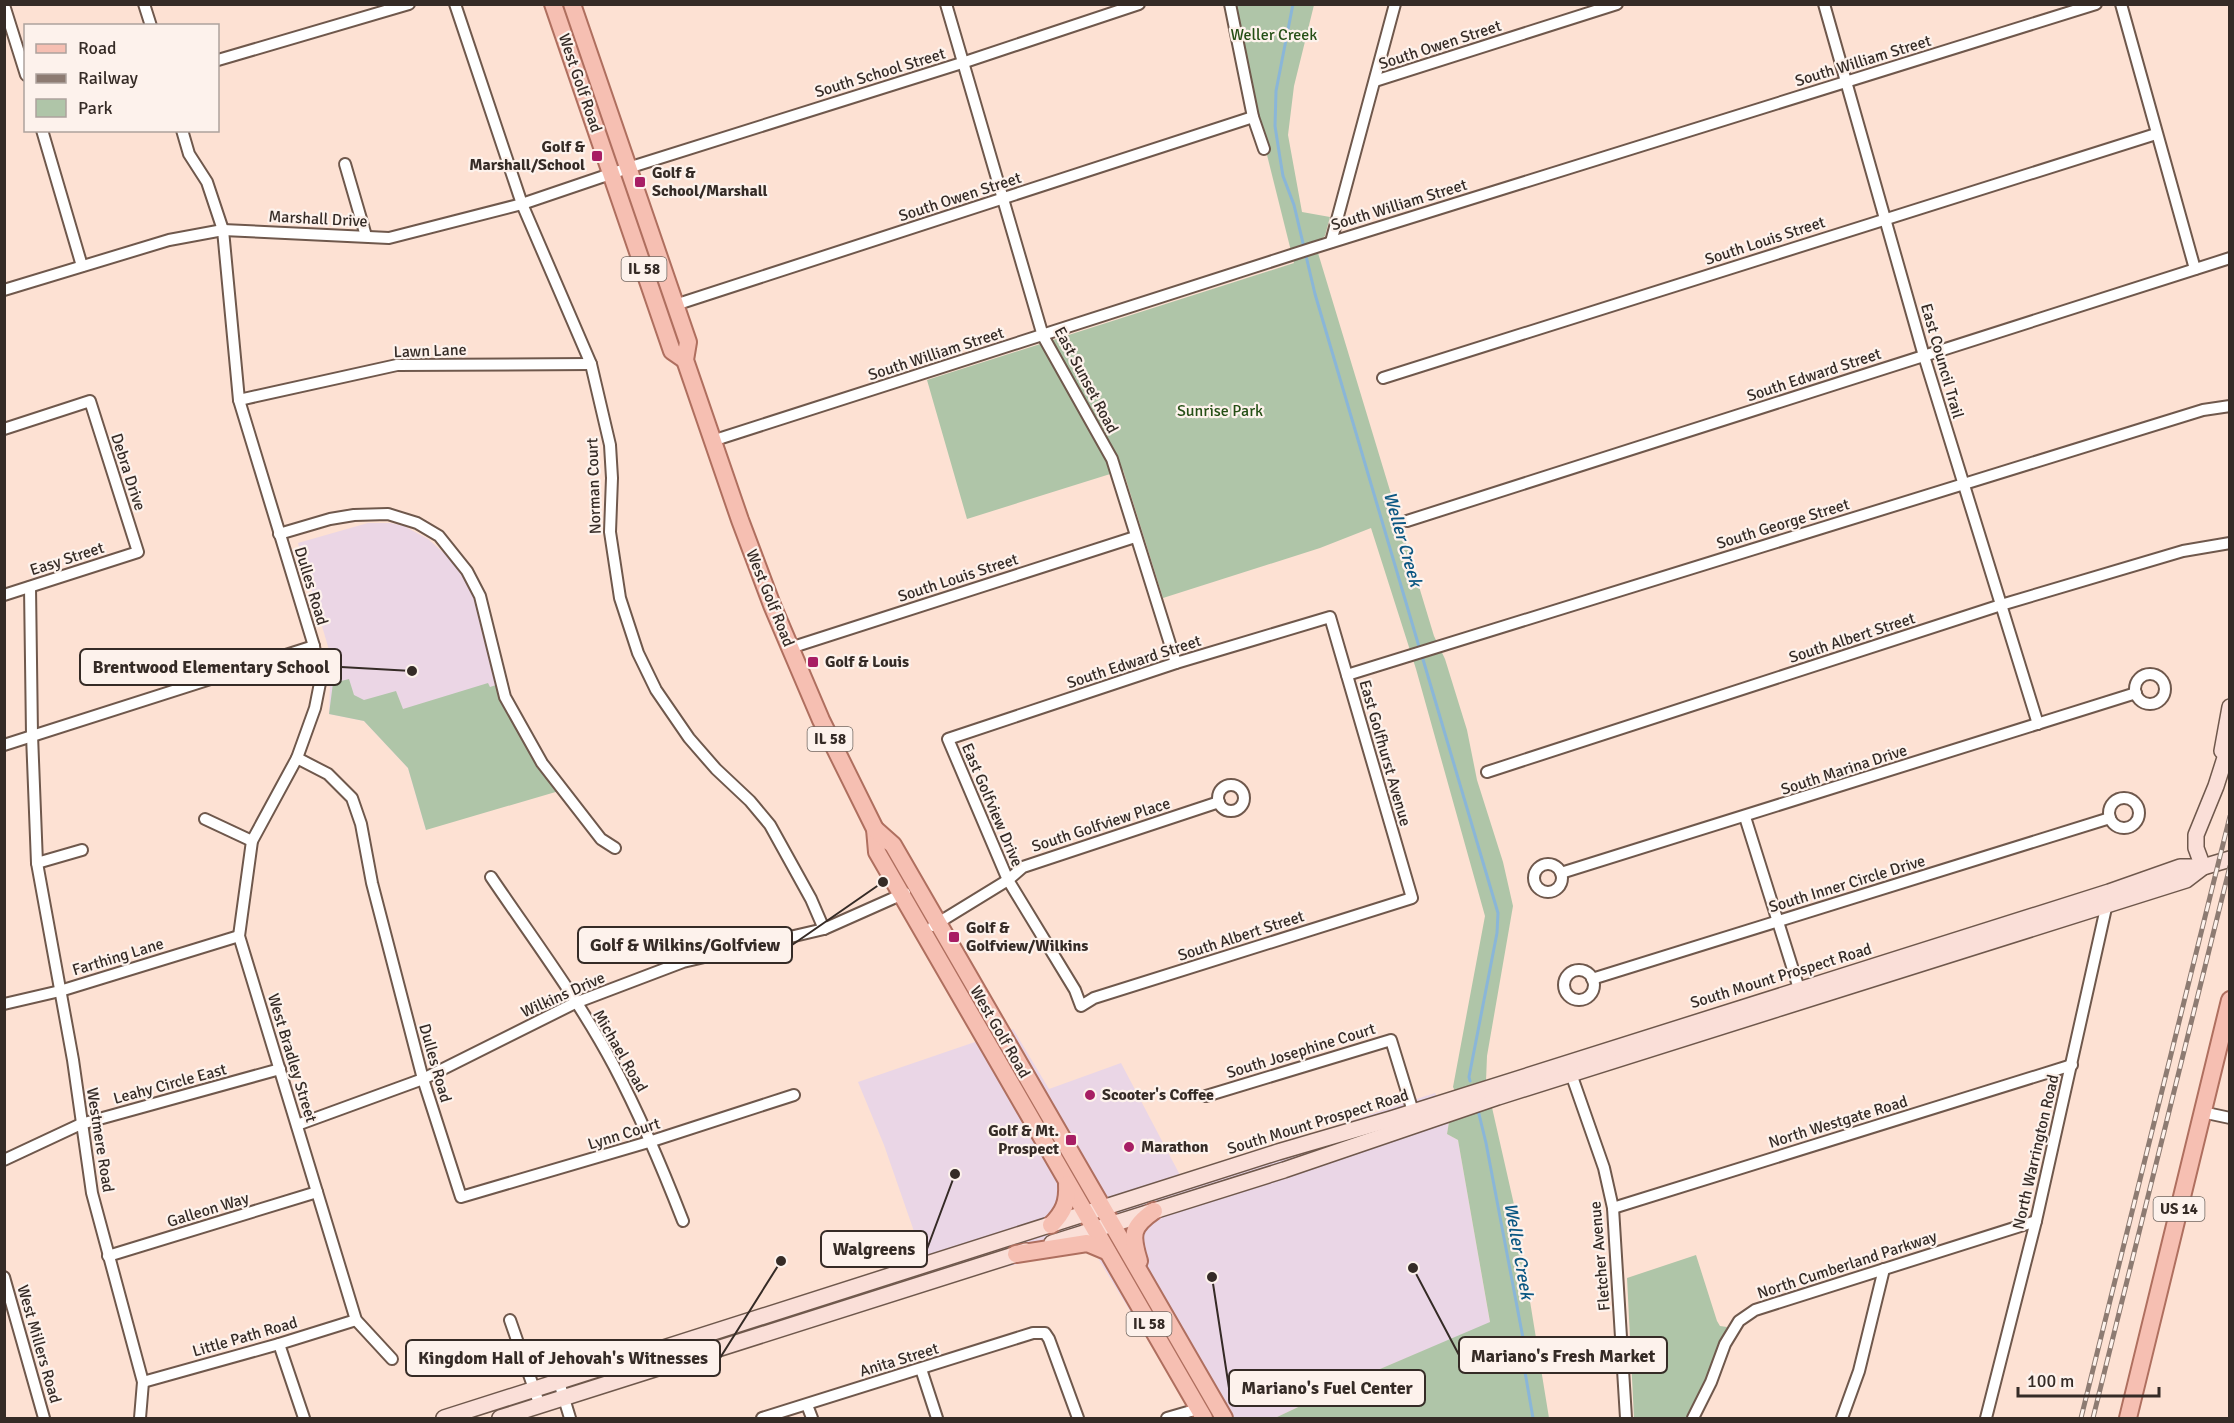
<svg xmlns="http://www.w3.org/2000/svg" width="2234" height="1423" font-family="Signika,sans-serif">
<rect width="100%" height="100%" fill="#fde1d3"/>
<polygon fill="#ead6e6" points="1013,1029 1049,1089 1121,1063 1181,1177 1435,1093 1449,1122 1447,1134 1458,1140 1490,1323 1366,1375 1275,1418 1195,1418 1093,1250 1079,1248 933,1286 884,1145 858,1082"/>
<polygon fill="#ebd6e5" points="368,523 390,523 404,526 428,539 455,563 475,596 496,685 509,713 426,830 408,768 364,721 329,714 331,657 298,543"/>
<g fill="#afc5a8">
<polygon points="1236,5 1314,5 1294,86 1288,135 1302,212 1330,217 1325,236 1315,243 1434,636 1445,659 1467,730 1477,780 1503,862 1513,906 1487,1056 1486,1081 1515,1209 1549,1418 1275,1418 1366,1375 1490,1322 1458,1140 1447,1134 1449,1122 1467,1116 1453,1087 1485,916 1416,669 1371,528 1320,548 1163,598 1123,470 967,519 927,380 1294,263 1265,147"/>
<polygon points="349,679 354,695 364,700 396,691 403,709 488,683 490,687 496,685 509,713 559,791 426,830 408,768 364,721 329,714 333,683"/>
<polygon points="1696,1255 1717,1321 1720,1326 1727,1327 1704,1384 1687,1418 1634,1418 1627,1278"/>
</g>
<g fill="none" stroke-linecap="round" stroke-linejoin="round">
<g stroke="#8ab6d8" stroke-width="3">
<polyline points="1293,4 1276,91 1275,126 1280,158 1283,176 1294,205 1315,294 1420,650"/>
<polyline points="1422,656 1498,913 1497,933 1469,1077 1470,1081"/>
<polyline points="1478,1110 1486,1143 1523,1338 1525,1372 1533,1418"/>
</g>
<g stroke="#6f584c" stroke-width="14">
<g id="street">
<polyline points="144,4 151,26"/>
<polyline points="455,4 522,204 591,364 610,445 612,478 610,532 620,598 638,653 656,690 689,738 716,769 750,801 770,825 811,899 824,929"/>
<polyline points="946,4 1043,336 1112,459 1176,663"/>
<polyline points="1230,4 1253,117 1264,149"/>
<polyline points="1824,4 1924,356 2038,724"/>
<polyline points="2121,4 2195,269"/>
<polyline points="4,5 26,75"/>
<polyline points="218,60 409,4"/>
<polyline points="1375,81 1617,4"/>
<polyline points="42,130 82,266"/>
<polyline points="182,130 189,154 207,182 223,230 239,400 314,646 320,683 315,708 297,758 252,841 239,936 356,1320 392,1359"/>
<polyline points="345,164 366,236"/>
<polyline points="1331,242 1395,4"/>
<polyline points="4,290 169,240 223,230 389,238 522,204 628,168 965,62 1139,4"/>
<polyline points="675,305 1253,117"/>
<polyline points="1383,378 2156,134"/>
<polyline points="239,400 397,365 591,364"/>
<polyline points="4,429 90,401 138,552 4,595"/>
<polyline points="712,441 1313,248 2096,4"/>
<polyline points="1407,521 2230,258"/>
<polyline points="279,534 330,519 354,515 388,514 417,523 439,536 467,571 480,596 505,697 542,763 601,839 615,848"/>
<polyline points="30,587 32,735 37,863 73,1060 92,1193 143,1382 140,1418"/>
<polygon points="1330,617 1412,898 1094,998 1081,1006 1075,990 1008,880 948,739 1176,663"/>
<polyline points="790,648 1135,537"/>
<circle cx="2150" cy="689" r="15"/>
<polyline points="1347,675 2203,410 2230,406"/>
<polyline points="4,745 314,646"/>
<polyline points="297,758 328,774 352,798 361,824 372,883 423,1079 461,1197 652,1141 794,1095"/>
<polyline points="1487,772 2001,605 2183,551 2230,543"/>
<circle cx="1231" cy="798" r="13"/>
<circle cx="2124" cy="813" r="15"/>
<polyline points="1745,817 1801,995"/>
<polyline points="205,819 252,841"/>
<polyline points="37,863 82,850"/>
<circle cx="1548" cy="878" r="14"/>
<polyline points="1561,873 2136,693"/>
<path d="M 491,877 C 533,939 579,1000 614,1066 C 641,1117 662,1167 683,1221"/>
<polyline points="933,926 1008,880 1023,867 1219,802"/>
<circle cx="1579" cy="985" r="15"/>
<polyline points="1592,979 2110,818"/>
<polyline points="4,1004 60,991 239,936"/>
<polyline points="1569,1068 1604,1168 1613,1208 1626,1418"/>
<polyline points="1206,1096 1391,1040 1415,1118"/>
<polyline points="2202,1112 2230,1118"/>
<polyline points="297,1125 423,1079 575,1003 683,962 824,929 905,893"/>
<polyline points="4,1160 81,1124 280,1069"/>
<polyline points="1613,1208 2072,1065"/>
<polyline points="108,1256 317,1192"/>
<polyline points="4,1277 44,1418"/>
<polyline points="510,1320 540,1406"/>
<polyline points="279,1344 304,1418"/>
<polyline points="921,1369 937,1418"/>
<polyline points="143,1382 279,1344 356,1320"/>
<polyline points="559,1382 570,1418"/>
<polyline points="807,1405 812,1418"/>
<polyline points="762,1418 1033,1333 1045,1333 1049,1339 1078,1418"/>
<polyline points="1167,1418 1198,1409"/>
<polyline points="1693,1418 1711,1382 1725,1344 1739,1321 1755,1310 2036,1221"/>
<polyline points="1842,1418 1859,1371 1884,1269"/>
<polyline points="1986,1418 2036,1221 2108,899"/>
</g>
</g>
<g stroke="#6f584c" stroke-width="18">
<g id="secondary">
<polyline points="2222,751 2230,707"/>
<polyline points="2203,867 2196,848 2196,835 2216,786 2230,742"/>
<polyline points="1052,1243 1284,1170 1498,1097 2186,880 2203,867 2230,859"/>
<polyline points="444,1418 1278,1152 1391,1119 2109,892 2180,867 2203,867"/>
<polyline points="500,1418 1026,1251"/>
</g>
</g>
<g stroke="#af6f5f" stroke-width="20">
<g id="primary">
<polyline points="553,4 672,351 685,360"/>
<polyline points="572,4 688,342 685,360 740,520 772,605 821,720 875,829 877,852 1204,1418"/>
<polyline points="875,829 893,845 1224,1418"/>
<path d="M 1051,1225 C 1064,1212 1068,1202 1067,1184"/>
<polyline points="1016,1254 1087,1243 1106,1251"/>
<path d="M 1139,1261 C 1131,1235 1131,1227 1154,1211"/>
<polyline points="2128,1418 2230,1000"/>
</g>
</g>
<use href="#street" stroke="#fff" stroke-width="10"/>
<use href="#secondary" stroke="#fadfd8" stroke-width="15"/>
<use href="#primary" stroke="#f6bfb2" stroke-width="16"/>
<g stroke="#8d7b72" stroke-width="5">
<g id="rail">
<polyline points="2081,1418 2230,816"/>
<polyline points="2093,1418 2230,866"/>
</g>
</g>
<use href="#rail" stroke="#fdf2ec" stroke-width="3" stroke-dasharray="9" stroke-linecap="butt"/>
</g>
<g fill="#a71e64" stroke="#fdf2ec" stroke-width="2">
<rect x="591" y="150" width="12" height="12" rx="3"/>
<rect x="634" y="176" width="12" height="12" rx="3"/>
<rect x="807" y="656" width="12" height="12" rx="3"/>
<rect x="948" y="931" width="12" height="12" rx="3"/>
<circle cx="1090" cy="1095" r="6"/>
<rect x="1065" y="1134" width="12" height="12" rx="3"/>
<circle cx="1129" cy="1147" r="6"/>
</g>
<g text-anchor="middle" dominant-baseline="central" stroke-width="4.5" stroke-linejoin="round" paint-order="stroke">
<g fill="#fdf2ec" stroke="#716761" stroke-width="1.5">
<rect x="621.5" y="257" width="45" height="24" rx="4.5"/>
<rect x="807.5" y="727" width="45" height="24" rx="4.5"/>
<rect x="2153.5" y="1197" width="51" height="24" rx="4.5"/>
<rect x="1126.5" y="1312" width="45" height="24" rx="4.5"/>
</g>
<g font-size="15" font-weight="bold" fill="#352b26">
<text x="644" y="269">IL 58</text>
<text x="830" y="739">IL 58</text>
<text x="2179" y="1209">US 14</text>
<text x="1149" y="1324">IL 58</text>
</g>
<g font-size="16" fill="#254f15" stroke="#fdf2ec">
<text x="1274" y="35">Weller Creek</text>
<text x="1220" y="411">Sunrise Park</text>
</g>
<g font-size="16" fill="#352b26" stroke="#fdf2ec">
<text transform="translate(1440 45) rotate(-18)">South Owen Street</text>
<text transform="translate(1863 61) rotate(-17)">South William Street</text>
<text transform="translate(880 73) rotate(-17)">South School Street</text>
<text transform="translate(580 83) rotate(71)">West Golf Road</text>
<text transform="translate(960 197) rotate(-18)">South Owen Street</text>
<text transform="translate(1399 205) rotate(-17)">South William Street</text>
<text transform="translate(318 219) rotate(3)">Marshall Drive</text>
<text transform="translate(1765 241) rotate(-18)">South Louis Street</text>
<text transform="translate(430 351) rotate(-2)">Lawn Lane</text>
<text transform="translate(936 354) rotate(-18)">South William Street</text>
<text transform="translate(1942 361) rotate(74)">East Council Trail</text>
<text transform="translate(1814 375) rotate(-18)">South Edward Street</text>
<text transform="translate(1086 380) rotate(62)">East Sunset Road</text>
<text transform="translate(128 472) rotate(72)">Debra Drive</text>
<text transform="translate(594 486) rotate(-92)">Norman Court</text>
<text transform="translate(1783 524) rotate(-17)">South George Street</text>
<text transform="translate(67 559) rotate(-18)">Easy Street</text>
<text transform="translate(958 578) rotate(-18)">South Louis Street</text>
<text transform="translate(311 586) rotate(73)">Dulles Road</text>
<text transform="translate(770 598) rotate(68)">West Golf Road</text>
<text transform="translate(1852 638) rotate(-18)">South Albert Street</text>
<text transform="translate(1134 662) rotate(-18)">South Edward Street</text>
<text transform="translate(1385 753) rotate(74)">East Golfhurst Avenue</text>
<text transform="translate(1844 770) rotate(-18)">South Marina Drive</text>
<text transform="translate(992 805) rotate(67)">East Golfview Drive</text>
<text transform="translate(1101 825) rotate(-18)">South Golfview Place</text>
<text transform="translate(1847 884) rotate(-17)">South Inner Circle Drive</text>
<text transform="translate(1241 936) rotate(-18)">South Albert Street</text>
<text transform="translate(118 957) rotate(-17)">Farthing Lane</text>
<text transform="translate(1781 976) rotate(-17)">South Mount Prospect Road</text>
<text transform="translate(563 995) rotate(-24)">Wilkins Drive</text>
<text transform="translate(1000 1032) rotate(60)">West Golf Road</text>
<text transform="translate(620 1051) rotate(60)">Michael Road</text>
<text transform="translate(1301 1051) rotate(-17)">South Josephine Court</text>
<text transform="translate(292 1058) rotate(73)">West Bradley Street</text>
<text transform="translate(435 1063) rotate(74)">Dulles Road</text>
<text transform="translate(170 1084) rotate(-15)">Leahy Circle East</text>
<text transform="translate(1318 1122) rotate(-17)">South Mount Prospect Road</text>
<text transform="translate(1838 1122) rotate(-17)">North Westgate Road</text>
<text transform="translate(624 1134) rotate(-17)">Lynn Court</text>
<text transform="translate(100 1140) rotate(81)">Westmere Road</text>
<text transform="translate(2036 1152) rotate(-77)">North Warrington Road</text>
<text transform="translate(208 1210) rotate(-17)">Galleon Way</text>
<text transform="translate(1600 1256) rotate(-95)">Fletcher Avenue</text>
<text transform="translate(1847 1265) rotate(-18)">North Cumberland Parkway</text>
<text transform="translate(245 1337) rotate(-16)">Little Path Road</text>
<text transform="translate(39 1344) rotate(74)">West Millers Road</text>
<text transform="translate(899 1360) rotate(-17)">Anita Street</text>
</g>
<g font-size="16" font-weight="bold" fill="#352b26" stroke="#fdf2ec" text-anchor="start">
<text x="585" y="147" text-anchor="end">Golf &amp;<tspan x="585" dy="18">Marshall/School</tspan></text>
<text x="652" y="173">Golf &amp;<tspan x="652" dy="18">School/Marshall</tspan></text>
<text x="825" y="662">Golf &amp; Louis</text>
<text x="966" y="928">Golf &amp;<tspan x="966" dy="18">Golfview/Wilkins</tspan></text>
<text x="1102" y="1095">Scooter's Coffee</text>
<text x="1059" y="1131" text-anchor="end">Golf &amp; Mt.<tspan x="1059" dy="18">Prospect</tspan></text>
<text x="1141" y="1147">Marathon</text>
</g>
<g font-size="18" font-style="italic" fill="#0a5682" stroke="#fdf2ec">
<text transform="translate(1403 539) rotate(74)">Weller Creek</text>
<text transform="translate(1519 1251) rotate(80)">Weller Creek</text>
</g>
</g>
<path fill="none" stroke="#352b26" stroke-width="2" d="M412 671L341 667M883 882L792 945M955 1174L927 1249M1413 1268L1459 1355M781 1261L720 1358M1212 1277L1229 1388"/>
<g fill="#352b26" stroke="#fdf2ec" stroke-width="2">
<circle cx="412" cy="671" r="6"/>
<circle cx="883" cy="882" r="6"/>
<circle cx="955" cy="1174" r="6"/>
<circle cx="1413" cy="1268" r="6"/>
<circle cx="781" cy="1261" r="6"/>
<circle cx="1212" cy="1277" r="6"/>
</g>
<g fill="#fdf2ec" stroke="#352b26" stroke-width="2">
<rect x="80" y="649" width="261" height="36" rx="6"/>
<rect x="578" y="927" width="214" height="36" rx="6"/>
<rect x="821" y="1231" width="106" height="36" rx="6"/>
<rect x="1459" y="1337" width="208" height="36" rx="6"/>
<rect x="406" y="1340" width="314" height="36" rx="6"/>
<rect x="1229" y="1370" width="196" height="36" rx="6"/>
</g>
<g font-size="18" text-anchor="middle" font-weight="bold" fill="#352b26">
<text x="211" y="673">Brentwood Elementary School</text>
<text x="685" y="951">Golf &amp; Wilkins/Golfview</text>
<text x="874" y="1255">Walgreens</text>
<text x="1563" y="1362">Mariano's Fresh Market</text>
<text x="563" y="1364">Kingdom Hall of Jehovah's Witnesses</text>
<text x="1327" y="1394">Mariano's Fuel Center</text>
</g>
<rect width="2234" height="1423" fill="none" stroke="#352b26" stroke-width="12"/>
<rect x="24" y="24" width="195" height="108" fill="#fdf2ec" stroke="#ada29d" stroke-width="1.5"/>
<rect x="36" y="44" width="30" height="9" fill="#f6bfb2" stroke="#ada29d" stroke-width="1.5"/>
<text x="78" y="54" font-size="18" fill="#352b26">Road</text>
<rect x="36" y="74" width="30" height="9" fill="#8d7b72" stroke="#ada29d" stroke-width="1.5"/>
<text x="78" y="84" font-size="18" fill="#352b26">Railway</text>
<rect x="36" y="99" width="30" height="18" fill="#afc5a8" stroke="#ada29d" stroke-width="1.5"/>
<text x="78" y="114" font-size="18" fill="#352b26">Park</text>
<path d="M2018 1387v9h141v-9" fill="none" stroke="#352b26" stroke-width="3"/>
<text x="2027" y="1387" font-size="18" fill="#352b26" stroke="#fdf2ec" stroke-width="4.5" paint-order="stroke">100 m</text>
</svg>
